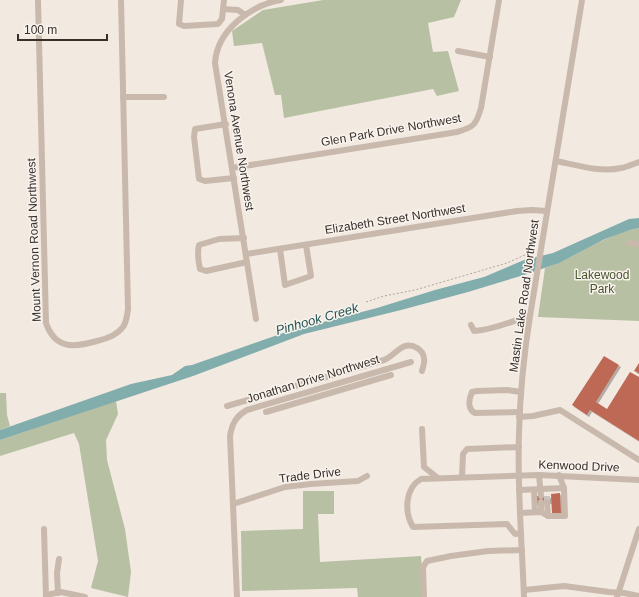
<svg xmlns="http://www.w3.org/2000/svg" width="639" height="597" font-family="Helvetica,sans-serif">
<defs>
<filter id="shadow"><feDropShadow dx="2" dy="2" stdDeviation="0" flood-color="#0004"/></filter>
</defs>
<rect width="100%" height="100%" fill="#f2e9e1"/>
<g fill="#b7c0a2">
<polygon points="323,0 461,0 454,17 428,23 433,52 448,51 459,91 437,96 433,89 284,118 281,95 275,95 262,43 234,46 232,31 263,10"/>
<path d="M 639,228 L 639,321 L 538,317 L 545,268 C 577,257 605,234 639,228 Z"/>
<polygon points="0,393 6,393 7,415 10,426 0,430"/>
<polygon points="116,401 118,414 106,440 107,460 125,529 131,572 128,597 91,588 98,561 79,444 74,433 0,456 0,440"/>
<polygon points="303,491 334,491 334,514 318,514 320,562 421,556 424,597 358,597 357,588 242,591 241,531 303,529"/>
</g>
<polygon fill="#82adad" points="639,218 639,228 630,230 605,239 559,263 524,275 468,292 401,310 304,334 193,376 0,440 0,430 131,384 172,375 185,366 192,365 289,331 377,308 435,290 484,277 524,260 553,253 629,219"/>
<g fill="#bd6954" filter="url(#shadow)">
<polygon points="604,356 619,365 596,402 607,409 630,372 639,377 639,441 590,410 587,415 572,405"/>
<polygon points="639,363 639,373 634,371"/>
<polygon points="560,493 561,513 552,513 551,494"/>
<polygon points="535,496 550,496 550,502 535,503"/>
</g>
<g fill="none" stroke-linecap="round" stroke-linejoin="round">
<polyline stroke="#cdc4bd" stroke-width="6" stroke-dasharray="6 3" stroke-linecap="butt" points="547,496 547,502"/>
<polyline stroke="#b5a398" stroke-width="1" stroke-dasharray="2 2" stroke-linecap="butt" points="366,302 384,296 415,290 507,263 527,254 531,249 536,248"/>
<g stroke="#c9b9ad" stroke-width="6">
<path d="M 38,0 L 46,323 C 55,349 73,348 97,341 C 106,339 117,335 123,327 C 127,321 127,315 128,309 L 121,0"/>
<polyline points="181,0 179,24 184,26 218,24 222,19 224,0"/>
<polyline points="223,9 238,10 245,15"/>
<polyline points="458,51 490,57"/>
<polyline points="123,97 164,97"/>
<polyline points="226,124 195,129 194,137 199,179 205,181 234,178"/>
<path d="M 556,161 C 576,165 601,173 621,168 C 627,167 633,164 639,162"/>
<path d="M 232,168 L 457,132 C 474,127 476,125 481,108 L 499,0"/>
<path d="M 244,238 L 219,239 L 199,245 C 197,253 198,260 200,269 L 206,271 L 247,262"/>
<polyline points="629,243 639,244"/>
<polyline points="280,249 285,285 311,276 306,245"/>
<polyline points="246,254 517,211 532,210 547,211"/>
<path d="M 256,319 L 215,63 C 217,30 251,5 281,0"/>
<path d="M 471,325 L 474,331 C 494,330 511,321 530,316"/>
<path d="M 227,406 L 384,360 C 392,357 397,349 405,346 C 414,344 423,350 424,358 C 425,363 423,367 422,371"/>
<polyline points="266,412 391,375"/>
<path d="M 520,412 L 475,413 C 467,409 469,399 472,392 L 477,391 L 507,390 L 521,392"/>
<polyline points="519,417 533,416 560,410 639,460"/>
<polyline points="422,429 424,467 438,478"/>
<polyline points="539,475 541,496"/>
<polyline points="462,477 463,454 467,449 519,447"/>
<polyline points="519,490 564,488"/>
<polyline points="534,490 535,512"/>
<polyline points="541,502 541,512"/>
<polyline points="547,502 548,516"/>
<polyline points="233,504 285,487 311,484 358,481 367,476"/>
<polyline points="520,513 541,512 548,516 565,516 564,488 559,475"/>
<polyline points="44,529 46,597"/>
<path d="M 521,533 L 515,534 L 507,524 L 413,527 C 404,512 405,488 421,479 L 539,475 L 639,480"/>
<polyline points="524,590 564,586 609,592 624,593 639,596"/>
<polyline points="58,593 57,573 59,559"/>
<polyline points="46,595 61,592 85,597"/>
<path d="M 237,597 L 230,436 C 232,424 236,416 247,410 L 411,362"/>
<polyline points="424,597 423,567 427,561 451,556 488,551 522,550"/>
<path d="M 524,597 C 522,543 517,488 519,433 C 520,394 524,354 530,316 L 582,0"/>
<polyline points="617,597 639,529"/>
</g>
</g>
<g text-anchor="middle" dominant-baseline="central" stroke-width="3" stroke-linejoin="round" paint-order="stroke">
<g font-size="12" fill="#382f2b" stroke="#f9f3ed">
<text transform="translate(391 130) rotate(-10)">Glen Park Drive Northwest</text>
<text transform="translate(239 141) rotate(81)">Venona Avenue Northwest</text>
<text transform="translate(395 219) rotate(-9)">Elizabeth Street Northwest</text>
<text transform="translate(34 240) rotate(-92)">Mount Vernon Road Northwest</text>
<text transform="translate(524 296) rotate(-82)">Mastin Lake Road Northwest</text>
<text transform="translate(313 379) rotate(-17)">Jonathan Drive Northwest</text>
<text transform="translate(579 466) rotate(2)">Kenwood Drive</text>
<text transform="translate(310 475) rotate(-7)">Trade Drive</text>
</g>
<g font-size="12" fill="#495531" stroke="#f9f3ed">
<text x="602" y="275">Lakewood<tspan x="602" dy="14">Park</tspan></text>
</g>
<g font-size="13" font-style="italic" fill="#245657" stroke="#f9f3ed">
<text transform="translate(317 319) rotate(-16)">Pinhook Creek</text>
</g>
</g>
<path d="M18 34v6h89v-6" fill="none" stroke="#382f2b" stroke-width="2"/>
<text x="24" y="34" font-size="12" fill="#382f2b" stroke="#f9f3ed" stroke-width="3" paint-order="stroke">100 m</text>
</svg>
